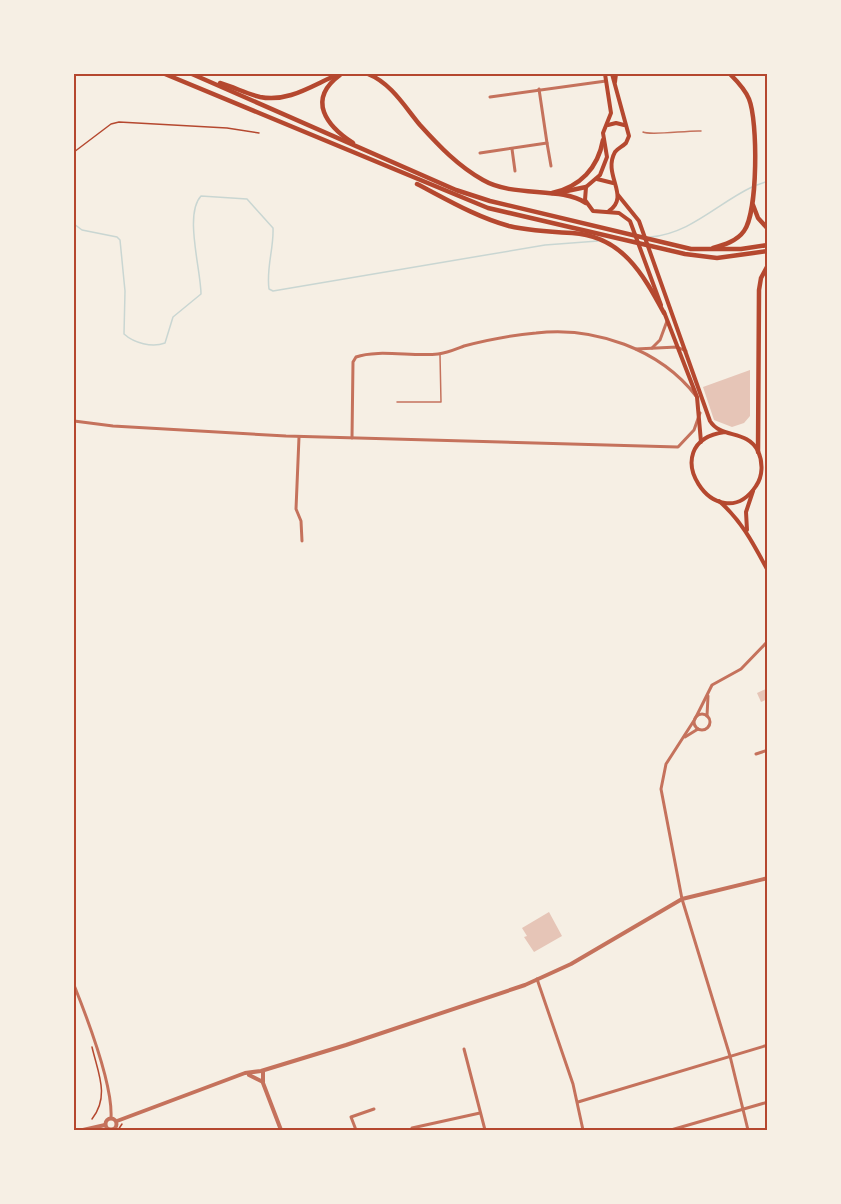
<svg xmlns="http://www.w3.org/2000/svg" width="841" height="1204" font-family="'Varela Round',sans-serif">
<rect width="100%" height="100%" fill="#f6efe4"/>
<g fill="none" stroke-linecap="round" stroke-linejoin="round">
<g stroke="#c9d6d2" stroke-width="1.5">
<polyline points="757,185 768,181"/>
<path d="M 74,224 L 82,230 L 117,237 L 120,240 L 125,291 L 124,334 C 134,343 152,348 165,343 L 173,317 L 201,294 C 201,270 184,214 201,196 L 247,199 L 273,228 C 274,248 266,268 269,289 L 273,291 L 545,245 L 598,241"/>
<path d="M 650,237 C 690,234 718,203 752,187"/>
</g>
</g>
<g fill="#e6c5b7">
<polygon points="750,370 750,416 744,423 732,427 714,420 703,387"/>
<polygon points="768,688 768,699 761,702 757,693"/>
<polygon points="549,912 562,936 534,952 524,937 527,936 522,928"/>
</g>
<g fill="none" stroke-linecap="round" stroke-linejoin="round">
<g stroke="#b5482f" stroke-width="1.5">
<polyline points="74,152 111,124 119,122 227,128 259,133"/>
<path d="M 92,1119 C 110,1096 98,1073 92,1047"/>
<polyline points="118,1130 122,1124"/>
</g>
<g stroke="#c5725c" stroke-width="1.5">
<path d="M 643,132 C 650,136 689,130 701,131"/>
<polyline points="397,402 441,402 440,355"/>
</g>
<g stroke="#c5725c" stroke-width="3">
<polyline points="490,97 606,81"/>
<polyline points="547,143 551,166"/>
<polyline points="512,149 515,171"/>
<polyline points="480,153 547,143 539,89"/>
<polyline points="652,348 660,340 667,321"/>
<polyline points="636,349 677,347 686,351"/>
<polyline points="74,421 113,426 286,436 678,447 694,430 700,413"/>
<polyline points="299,437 296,509 301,521 302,541"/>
<path d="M 352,438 L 353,362 L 356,357 C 377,349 414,357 438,354 C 447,353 456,349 464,346 C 487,340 513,335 536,333 C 594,326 660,349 696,396"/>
<circle cx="702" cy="722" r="8"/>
<polyline points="707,716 708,696"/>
<polyline points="696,717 712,685 741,669 768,641"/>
<polyline points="695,719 666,764 661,789 682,899 730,1056 748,1130"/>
<polyline points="685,737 698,729"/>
<polyline points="756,754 768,750"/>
<polyline points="537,979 573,1084 583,1130"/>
<path d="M 74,985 C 86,1015 113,1086 111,1118"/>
<polyline points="464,1049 485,1130"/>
<polyline points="578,1102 768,1045"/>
<polyline points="412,1128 480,1113"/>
<polyline points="356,1130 351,1117 374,1109"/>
<polyline points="671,1130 768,1102"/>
</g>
<g stroke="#c5725c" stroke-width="4">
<polyline points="263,1071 263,1083 281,1130"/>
<polyline points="249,1075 263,1082"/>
<circle cx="111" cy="1124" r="5.5"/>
<polyline points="117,1121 245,1073 261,1071 346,1045 525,985 571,964 682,899 768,878"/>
<polyline points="83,1130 105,1125"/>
</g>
<g stroke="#b5482f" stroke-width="4">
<polyline points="605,74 611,113 603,133 607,157 600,175 586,187 585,200 593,211 619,213 630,221 661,305"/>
<polyline points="615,82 616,74"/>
<polyline points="608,125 616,123 624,125"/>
<polyline points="597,179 613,183"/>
<path d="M 618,195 L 639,221 L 710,421 C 721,439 747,429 758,451 C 763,462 763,476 756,486 C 718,543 651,442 725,432"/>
<path d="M 609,211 C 631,196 602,175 615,152 C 618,148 622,147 626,143 L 629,136 L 612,74"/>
<polyline points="664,312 697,397 701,442"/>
<path d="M 719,501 C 742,521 754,545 768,571"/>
<polyline points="747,530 746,512 753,491"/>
</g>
<g stroke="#b5482f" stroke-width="4.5">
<polyline points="165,74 488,208 685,254 717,258 768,251"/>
<polyline points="192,74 456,190 490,201 691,249 741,249 768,245"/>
<path d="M 368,74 C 391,83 405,107 420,125 C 439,146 458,166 483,180 C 514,198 560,186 586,203"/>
<path d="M 340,75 C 306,100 327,126 353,143"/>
<path d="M 220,83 C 234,87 247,94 260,97 C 289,103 314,84 339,74"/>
<path d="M 417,184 C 446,199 476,217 509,226 C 530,231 551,232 572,233 C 622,236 643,274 664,313"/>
<polyline points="562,192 586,187"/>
<path d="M 552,193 C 580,187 598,168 603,140"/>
<polyline points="753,205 758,218 768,229"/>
<path d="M 713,248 C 724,245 737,241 744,231 C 758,212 758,121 749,99 C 745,89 737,81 730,74"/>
<polyline points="758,452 759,290 761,278 768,265"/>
</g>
</g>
<rect width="841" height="1204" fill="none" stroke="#f6efe4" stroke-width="150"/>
<rect x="75" y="75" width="691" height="1054" fill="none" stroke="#b5482f" stroke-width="2"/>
</svg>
